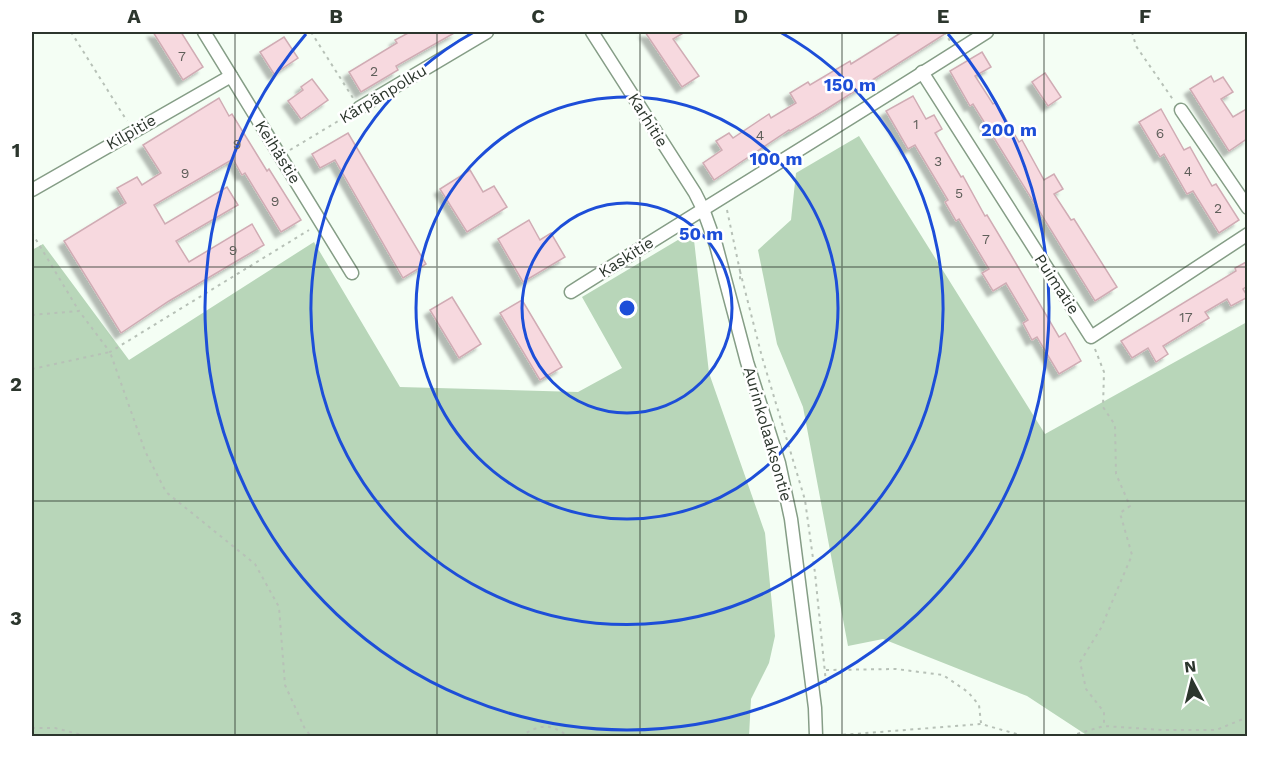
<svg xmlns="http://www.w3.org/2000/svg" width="1279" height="768" font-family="'Work Sans',sans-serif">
<defs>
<filter id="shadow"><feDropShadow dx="-5.5" dy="5.5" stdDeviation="1.5" flood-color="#0004"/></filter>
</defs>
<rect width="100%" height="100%" fill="#f4fef4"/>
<g fill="#b8d6b9">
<polygon points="859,136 1045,434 1247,322 1247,736 1088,736 1027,696 883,639 848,646 803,407 777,344 758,250 791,220 796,173"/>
<polygon points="693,231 709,373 765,533 775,636 769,663 751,699 749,736 32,736 32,250 43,244 129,360 314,242 400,387 578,392 622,368 582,297"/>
</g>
<g fill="#f7d9df" stroke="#d0acb4" stroke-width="1.5" filter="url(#shadow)">
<polygon points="153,32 181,32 203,67 183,80"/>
<polygon points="410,32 456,32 396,66 398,70 361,92 349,72 397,43 395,40"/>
<polygon points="645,32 685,32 673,39 699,76 682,87"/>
<polygon points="902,32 948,32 825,110 790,131 789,130 714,180 703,163 722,150 716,141 729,133 733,138 769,114 771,118 796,103 790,93 808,82 810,85 850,61 851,64"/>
<polygon points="284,37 298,58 274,74 260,52"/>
<polygon points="982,52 991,67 975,76 993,104 996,102 1019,142 1022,140 1044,180 1054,174 1063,189 1054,194 1071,220 1074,219 1117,287 1095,301 973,104 970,106 950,71"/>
<polygon points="1045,73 1061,97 1048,106 1032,82"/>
<polygon points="1211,76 1214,82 1223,77 1233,92 1221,99 1233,117 1248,108 1248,138 1229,151 1190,89"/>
<polygon points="312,79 328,100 301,119 288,101 303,90 301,87"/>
<polygon points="913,96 926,119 934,115 942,129 935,133 961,177 963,176 985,216 987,215 1011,255 1059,337 1065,333 1081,361 1059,374 1037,337 1032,340 1023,323 1028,320 1006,283 993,291 982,273 989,269 959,219 956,221 945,202 948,200 915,145 908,149 886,111"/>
<polygon points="219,98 229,116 232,114 267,171 269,169 301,220 281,232 245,173 242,175 233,159 154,205 165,224 227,187 238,205 176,241 189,262 252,224 264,245 169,301 121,333 64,241 126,203 117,188 137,177 142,185 161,173 143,145"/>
<polygon points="1161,109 1184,150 1190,147 1212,186 1216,184 1239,220 1219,233 1193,191 1187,194 1164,154 1160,157 1139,122"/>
<polygon points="348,133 426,264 403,278 335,160 320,168 312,154"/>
<polygon points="470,170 483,192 494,186 507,207 467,232 440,189"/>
<polygon points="529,220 540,240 551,233 565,257 523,282 498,239"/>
<polygon points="1248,261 1248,290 1246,287 1243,289 1248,297 1231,306 1227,299 1205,312 1209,318 1163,346 1168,354 1156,362 1148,348 1132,358 1121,341 1236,271 1235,268"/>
<polygon points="452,297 481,344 459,358 430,310"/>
<polygon points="522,300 562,367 540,380 500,313"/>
</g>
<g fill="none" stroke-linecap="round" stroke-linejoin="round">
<g stroke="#859d86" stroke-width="15">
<g id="minor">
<polyline points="204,32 352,273"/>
<polyline points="592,32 695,193 703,209 716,245 747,362 779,463 791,519 815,708 816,736"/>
<polyline points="922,72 1091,337 1248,234"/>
<polyline points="359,108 487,32"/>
<polyline points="1181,110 1248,208"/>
<polyline points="32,190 231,76"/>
<path d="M 571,292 C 709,205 849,120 987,32"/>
</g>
</g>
<g stroke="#b7c1b7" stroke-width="2" stroke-dasharray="3 4.5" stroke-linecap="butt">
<polyline points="71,32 127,121"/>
<polyline points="311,32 353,98"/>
<polyline points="944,32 950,41"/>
<polyline points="1132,32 1136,46 1174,101"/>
<polyline points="290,150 350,114"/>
<polyline points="727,210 740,271 740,281"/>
<polyline points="32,233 79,311"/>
<polyline points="740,271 762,357 805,500 815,573 826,683"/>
<polyline points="32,315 79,311 110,352 309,230"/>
<polyline points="1095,349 1104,372 1103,407 1115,425 1116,474 1130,506 1120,513 1132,555 1101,628 1080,662 1086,689 1104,712 1104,726"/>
<polyline points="32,369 110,352 145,451 166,492 255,564 279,607 285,685 305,729 311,736"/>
<polyline points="826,670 896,669 943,675 968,692 979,705 981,723"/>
<polyline points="32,728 55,728 86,736"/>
<path d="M 520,736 C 541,725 547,722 568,736"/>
<polyline points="828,736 981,724 1024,736"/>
<polyline points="1070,736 1104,726 1163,730 1216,730 1248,717"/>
</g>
<use href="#minor" stroke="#fff" stroke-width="12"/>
</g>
<path fill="none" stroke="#2c362d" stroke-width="1.5" stroke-opacity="0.55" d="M 235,32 L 235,736M 437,32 L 437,736M 640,32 L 640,736M 842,32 L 842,736M 1044,32 L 1044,736M 32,267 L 1248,267M 32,501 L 1248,501"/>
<g fill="none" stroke="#1d4ed8" stroke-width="3">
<circle cx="627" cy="308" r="105"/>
<circle cx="627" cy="308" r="211"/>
<path d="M780 32A316 316 0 1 1 474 32"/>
<path d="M948 34A422 422 0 1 1 306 34"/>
</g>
<g text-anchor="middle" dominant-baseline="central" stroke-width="5" stroke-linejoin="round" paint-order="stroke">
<g font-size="14" fill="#5f5f5a">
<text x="182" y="56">7</text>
<text x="374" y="71">2</text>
<text x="916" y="124">1</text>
<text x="1160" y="133">6</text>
<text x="760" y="135">4</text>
<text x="237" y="144">9</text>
<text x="938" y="161">3</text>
<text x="1188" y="171">4</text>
<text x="185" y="173">9</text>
<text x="959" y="193">5</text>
<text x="275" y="201">9</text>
<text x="1218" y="208">2</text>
<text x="986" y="239">7</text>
<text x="233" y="250">9</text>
<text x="1186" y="317">17</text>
</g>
<g font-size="16" fill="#2c362d" stroke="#fff">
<text transform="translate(383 94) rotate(-31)">Kärpänpolku</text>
<text transform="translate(648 120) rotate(58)">Karhitie</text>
<text transform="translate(131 132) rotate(-30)">Kilpitie</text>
<text transform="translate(278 152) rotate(58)">Keihästie</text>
<text transform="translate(626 257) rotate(-32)">Kaskitie</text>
<text transform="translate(1057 284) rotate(57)">Puimatie</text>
<text transform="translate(768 434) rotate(74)">Aurinkolaaksontie</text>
</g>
</g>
<circle cx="627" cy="308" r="9" fill="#1d4ed8" stroke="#fff" stroke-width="3"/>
<g font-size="18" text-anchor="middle" font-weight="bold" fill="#1d4ed8" stroke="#fff" stroke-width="5" stroke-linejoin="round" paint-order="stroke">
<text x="850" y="91">150 m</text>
<text x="1009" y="136">200 m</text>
<text x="776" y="165">100 m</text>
<text x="701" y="240">50 m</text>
</g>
<rect width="1279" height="768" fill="none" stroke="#ffffff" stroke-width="66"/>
<g transform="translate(1192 681) rotate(353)" stroke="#ffffff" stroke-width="4.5" paint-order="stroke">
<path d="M0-4.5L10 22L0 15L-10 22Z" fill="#2c362d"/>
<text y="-9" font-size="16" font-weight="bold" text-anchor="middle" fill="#2c362d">N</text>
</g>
<rect x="33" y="33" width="1213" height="702" fill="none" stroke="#2c362d" stroke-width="2"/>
<g font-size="20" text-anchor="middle" font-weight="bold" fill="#2c362d">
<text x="134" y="23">A</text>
<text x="336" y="23">B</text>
<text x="538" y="23">C</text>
<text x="741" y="23">D</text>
<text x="943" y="23">E</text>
<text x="1145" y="23">F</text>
<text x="16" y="157">1</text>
<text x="16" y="391">2</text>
<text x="16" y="625">3</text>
</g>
</svg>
